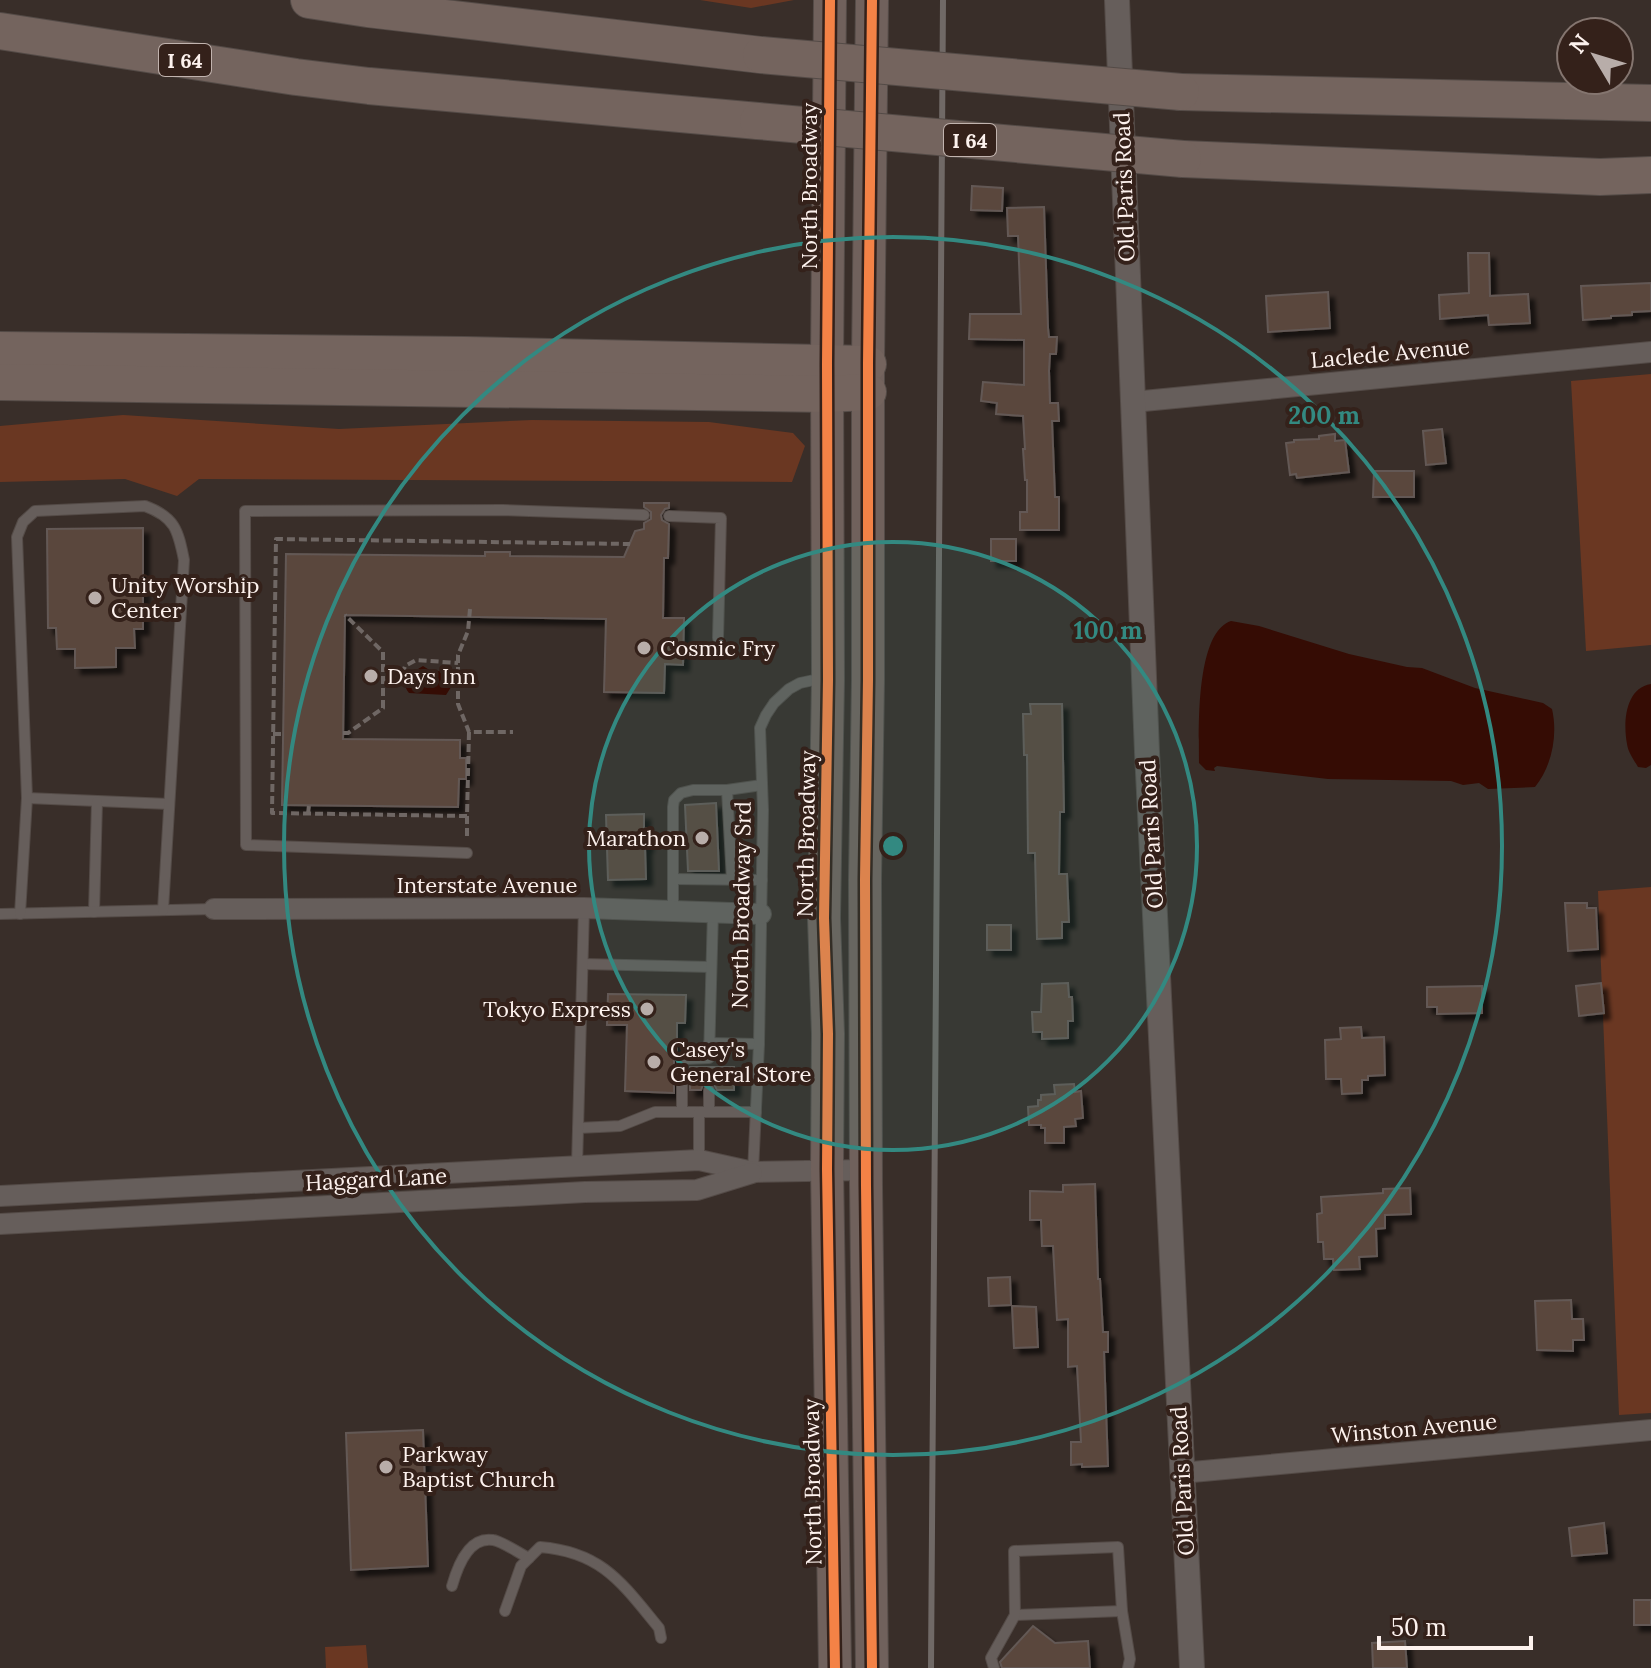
<svg xmlns="http://www.w3.org/2000/svg" width="1651" height="1668" font-family="Lora,serif">
<defs>
<filter id="shadow"><feDropShadow dx="6" dy="6" stdDeviation="2" flood-color="#0009"/></filter>
</defs>
<rect width="100%" height="100%" fill="#392e29"/>
<g fill="#6a3722">
<polygon points="700,0 794,0 751,8"/>
<polygon points="1651,374 1651,645 1586,651 1571,381"/>
<polygon points="123,415 339,429 532,420 709,422 793,433 805,446 792,482 199,479 177,496 125,479 0,482 0,426"/>
<polygon points="1651,887 1651,1413 1619,1415 1598,891"/>
<polygon points="366,1645 368,1668 326,1668 325,1647"/>
</g>
<g fill="#350c04">
<path d="M 1231,621 L 1259,626 L 1349,654 L 1407,667 L 1422,668 L 1475,688 L 1543,703 L 1552,709 C 1558,735 1552,766 1535,787 L 1488,789 L 1479,783 L 1463,785 L 1451,781 L 1328,779 L 1217,766 L 1214,768 L 1215,771 L 1206,770 L 1199,763 C 1199,731 1195,633 1231,621 Z"/>
<path d="M 423,666 L 431,671 L 442,671 L 451,675 L 453,684 L 446,695 L 409,693 C 404,687 405,682 408,675 Z"/>
<path d="M 1651,684 L 1651,765 L 1646,768 L 1638,767 C 1634,760 1628,752 1627,744 C 1623,723 1625,688 1651,684 Z"/>
</g>
<g fill="#5a473e" stroke="#635955" stroke-width="2" filter="url(#shadow)">
<polygon points="972,186 1003,188 1002,211 971,210"/>
<polygon points="1044,207 1048,328 1049,337 1057,337 1056,354 1050,354 1049,371 1050,403 1058,403 1059,421 1052,421 1055,497 1059,497 1059,530 1020,530 1020,512 1027,512 1027,480 1025,480 1023,449 1025,449 1023,416 996,414 997,403 981,401 983,382 1024,385 1024,340 969,339 970,314 1021,314 1018,236 1008,236 1007,208"/>
<polygon points="1468,253 1489,253 1490,296 1528,294 1530,323 1489,325 1488,315 1440,319 1439,295 1469,293"/>
<polygon points="1651,283 1651,311 1632,312 1632,315 1611,316 1611,318 1583,320 1581,286"/>
<polygon points="1328,292 1330,328 1268,332 1266,296"/>
<polygon points="1442,429 1446,463 1426,465 1423,431"/>
<polygon points="1335,434 1335,441 1345,440 1349,472 1297,478 1296,474 1290,475 1286,443 1294,442 1294,440 1319,439 1319,436"/>
<polygon points="1374,471 1414,471 1414,497 1373,497"/>
<polygon points="644,503 669,503 669,508 665,509 661,515 662,520 669,524 668,558 664,558 663,618 684,618 683,665 665,664 664,693 604,692 606,619 345,615 343,739 460,740 460,758 466,758 466,779 459,779 458,807 282,805 286,554 485,556 485,552 510,552 510,556 624,557 635,531 644,529 644,523 651,519 651,512 644,507"/>
<polygon points="143,528 143,629 134,629 135,648 116,648 116,667 75,668 75,649 57,649 56,628 48,628 47,529"/>
<rect x="991" y="539" width="25" height="22"/>
<polygon points="1030,704 1062,704 1064,812 1060,812 1059,874 1067,874 1069,922 1062,922 1062,938 1037,939 1035,853 1028,853 1027,755 1024,755 1023,714 1031,714"/>
<polygon points="716,803 719,871 688,871 685,805"/>
<polygon points="644,814 644,828 647,828 647,846 645,847 646,879 608,880 606,815"/>
<polygon points="1565,903 1587,903 1587,908 1596,908 1598,949 1568,951"/>
<rect x="987" y="925" width="24" height="25"/>
<polygon points="1068,983 1069,997 1072,997 1073,1021 1068,1021 1068,1038 1042,1039 1042,1032 1033,1032 1032,1012 1041,1012 1042,984"/>
<polygon points="1601,983 1604,1013 1579,1016 1576,986"/>
<polygon points="1482,986 1482,1013 1437,1014 1437,1007 1427,1007 1427,987"/>
<polygon points="608,994 686,995 685,1023 677,1023 677,1053 674,1059 674,1093 625,1091 627,1025 607,1025"/>
<polygon points="1361,1027 1362,1038 1384,1037 1385,1075 1368,1076 1368,1080 1362,1080 1362,1093 1342,1094 1341,1079 1326,1079 1325,1040 1341,1039 1340,1028"/>
<polygon points="690,1067 734,1067 734,1090 717,1090 714,1084 708,1082 703,1085 701,1090 690,1090"/>
<polygon points="1074,1084 1075,1092 1081,1091 1083,1118 1075,1119 1076,1126 1064,1127 1064,1143 1045,1143 1045,1128 1041,1128 1041,1125 1029,1125 1028,1107 1038,1106 1038,1100 1041,1100 1041,1095 1055,1094 1054,1085"/>
<polygon points="1095,1184 1098,1279 1100,1279 1103,1332 1108,1332 1108,1352 1104,1352 1108,1466 1082,1467 1082,1464 1071,1465 1071,1442 1081,1442 1077,1366 1068,1367 1068,1319 1057,1320 1053,1246 1042,1246 1041,1220 1030,1220 1030,1191 1063,1192 1063,1185"/>
<polygon points="1410,1188 1411,1214 1385,1215 1385,1228 1376,1229 1377,1256 1359,1257 1360,1269 1334,1270 1333,1259 1324,1259 1323,1242 1318,1242 1317,1214 1322,1213 1321,1197 1383,1193 1383,1189"/>
<polygon points="1010,1277 1011,1305 989,1306 988,1278"/>
<polygon points="1571,1300 1572,1319 1583,1319 1584,1340 1573,1340 1573,1351 1537,1350 1535,1301"/>
<polygon points="1012,1306 1036,1307 1038,1347 1014,1348"/>
<polygon points="423,1430 428,1566 351,1570 346,1433"/>
<polygon points="1604,1523 1607,1553 1572,1556 1569,1528"/>
<rect x="1634" y="1600" width="17" height="25"/>
<polygon points="1033,1626 1055,1643 1088,1641 1090,1668 1002,1668 1000,1662"/>
<polygon points="1405,1641 1407,1668 1373,1668 1372,1643"/>
</g>
<g fill="none" stroke-linecap="round" stroke-linejoin="round">
<g stroke="#544b47" stroke-width="12">
<g id="service">
<polyline points="669,516 721,518 718,638"/>
<polyline points="727,790 732,879"/>
<polyline points="27,798 169,804"/>
<polyline points="467,853 246,845 245,511 503,510 644,515"/>
<polyline points="673,879 762,880"/>
<polyline points="673,911 673,807 674,800 681,793 693,790 727,790 762,785"/>
<polyline points="94,912 97,802"/>
<polyline points="0,914 214,909"/>
<path d="M 20,914 L 27,798 L 17,537 L 23,522 L 35,511 L 145,506 C 175,517 178,530 184,560 L 163,910"/>
<polyline points="583,964 711,967"/>
<polyline points="709,1043 759,1044"/>
<polyline points="682,1112 682,1059 709,1058 713,912"/>
<polyline points="709,1112 709,1090"/>
<polyline points="578,1128 620,1126 655,1112 699,1112"/>
<polyline points="699,1160 699,1112 756,1112"/>
<polyline points="577,1166 584,908"/>
<polyline points="753,1172 759,1044 763,810 760,728 766,715 774,703 789,689 800,683 814,680 826,680"/>
<path d="M 452,1586 C 457,1568 468,1536 493,1540 C 502,1541 520,1554 529,1558"/>
<path d="M 505,1611 L 521,1566 L 540,1547 C 602,1552 622,1583 659,1628 L 661,1638"/>
<polyline points="1015,1615 1122,1611"/>
<polyline points="994,1668 991,1658 1015,1615 1014,1551 1118,1547 1122,1611 1130,1659 1128,1668"/>
</g>
</g>
<g stroke="#544b47" stroke-width="22">
<g id="minor">
<polyline points="1133,402 1651,352"/>
<polyline points="214,909 584,908 761,914"/>
<polyline points="0,1196 699,1160 753,1172 866,1170"/>
<polyline points="0,1224 585,1192 697,1190 752,1173"/>
<polyline points="1181,1473 1651,1430"/>
</g>
</g>
<g stroke="#544b47" stroke-width="26">
<polyline id="tertiary" points="1117,0 1147,752 1192,1668"/>
</g>
<g stroke="#544b47" stroke-width="34">
<g id="trunk">
<polyline points="830,0 827,364 828,680 824,918 828,1034 827,1169 835,1668"/>
<polyline points="872,0 868,364 868,680 865,880 866,1186 872,1668"/>
</g>
</g>
<g stroke="#544b47" stroke-width="38">
<g id="motorway">
<polyline points="309,0 368,9 761,55"/>
<polyline points="0,31 296,77 369,86 758,121"/>
<polyline points="1181,92 1651,103"/>
<polyline points="1183,159 1600,177 1651,175"/>
<polyline points="0,350 465,355 868,364"/>
<polyline points="0,382 827,394 868,392"/>
</g>
</g>
<g stroke="#6f6764" stroke-width="4" stroke-dasharray="8 4" stroke-linecap="butt">
<polyline points="470,609 468,631 458,655 458,704 469,732 513,732"/>
<polyline points="383,682 400,681 405,666 416,660 458,663"/>
<polyline points="469,732 467,816 272,813 276,539 630,544"/>
<polyline points="343,733 348,733 383,708 383,652 345,615"/>
<polyline points="273,734 283,734"/>
<polyline points="308,814 309,805"/>
<polyline points="467,816 467,838"/>
</g>
<use href="#service" stroke="#665e5b" stroke-width="10"/>
<use href="#minor" stroke="#665e5b" stroke-width="20"/>
<use href="#tertiary" stroke="#665e5b" stroke-width="24"/>
<use href="#trunk" stroke="#70615c" stroke-width="32"/>
<use href="#motorway" stroke="#74645e" stroke-width="36"/>
<polyline stroke="#706966" stroke-width="6" points="931,1668 943,0"/>
<g stroke="#544b47" stroke-width="38" stroke-linecap="butt">
<g id="motorway-bridge">
<polyline points="761,55 1181,92"/>
<polyline points="758,121 1183,159"/>
</g>
</g>
<use href="#motorway-bridge" stroke="#74645e" stroke-width="36"/>
<g stroke="#34211a" stroke-width="15">
<g id="cycleway">
<polyline points="830,0 827,364 828,680 824,918 828,1034 827,1169 835,1668"/>
<polyline points="872,0 868,364 868,680 865,880 866,1186 872,1668"/>
</g>
</g>
<use href="#cycleway" stroke="#f48246" stroke-width="10"/>
</g>
<circle cx="893" cy="846" r="304" fill="#338981" fill-opacity=".12"/>
<g fill="none" stroke="#338981" stroke-width="4">
<circle cx="893" cy="846" r="304"/>
<circle cx="893" cy="846" r="609"/>
</g>
<g fill="#b8ada9" stroke="#34211a" stroke-width="3">
<circle cx="95" cy="598" r="8"/>
<circle cx="644" cy="648" r="8"/>
<circle cx="371" cy="676" r="8"/>
<circle cx="702" cy="838" r="8"/>
<circle cx="647" cy="1009" r="8"/>
<circle cx="654" cy="1062" r="8"/>
<circle cx="386" cy="1467" r="8"/>
</g>
<g text-anchor="middle" dominant-baseline="central" stroke-width="8" stroke-linejoin="round" paint-order="stroke">
<g fill="#34211a" stroke="#c1b3ae" stroke-width="2">
<rect x="159" y="44" width="52" height="32" rx="6"/>
<rect x="944" y="124" width="52" height="32" rx="6"/>
</g>
<g font-size="20" font-weight="bold" fill="#fdf2ee">
<text x="185" y="60">I 64</text>
<text x="970" y="140">I 64</text>
</g>
<g font-size="22" fill="#fdf2ee" stroke="#34211a">
<text transform="translate(809 186) rotate(-90)">North Broadway</text>
<text transform="translate(1124 187) rotate(-92)">Old Paris Road</text>
<text transform="translate(1390 353) rotate(-5)">Laclede Avenue</text>
<text transform="translate(806 834) rotate(-89)">North Broadway</text>
<text transform="translate(1151 834) rotate(-93)">Old Paris Road</text>
<text x="487" y="885">Interstate Avenue</text>
<text transform="translate(741 905) rotate(-89)">North Broadway Srd</text>
<text transform="translate(376 1179) rotate(-3)">Haggard Lane</text>
<text transform="translate(1414 1428) rotate(-5)">Winston Avenue</text>
<text transform="translate(1182 1481) rotate(-93)">Old Paris Road</text>
<text transform="translate(812 1482) rotate(-91)">North Broadway</text>
</g>
<g font-size="22" fill="#fdf2ee" stroke="#34211a" text-anchor="start">
<text x="111" y="585">Unity Worship<tspan x="111" dy="25">Center</tspan></text>
<text x="660" y="648">Cosmic Fry</text>
<text x="387" y="676">Days Inn</text>
<text x="686" y="838" text-anchor="end">Marathon</text>
<text x="631" y="1009" text-anchor="end">Tokyo Express</text>
<text x="670" y="1049">Casey's<tspan x="670" dy="25">General Store</tspan></text>
<text x="402" y="1454">Parkway<tspan x="402" dy="25">Baptist Church</tspan></text>
</g>
</g>
<circle cx="893" cy="846" r="12" fill="#338981" stroke="#34211a" stroke-width="4"/>
<g font-size="24" text-anchor="middle" font-weight="bold" fill="#338981" stroke="#34211a" stroke-width="8" stroke-linejoin="round" paint-order="stroke">
<text x="1324" y="424">200 m</text>
<text x="1108" y="639">100 m</text>
</g>
<g transform="translate(1595 56) rotate(308)"><circle r="38" fill="#34211a" stroke="#84756f" stroke-width="2"/>
<path d="M0-6L14 30L0 20L-14 30Z" fill="#b8ada9"/>
<text y="-12" font-size="22" font-weight="bold" text-anchor="middle" fill="#fdf2ee">N</text>
</g>
<path d="M1379 1636v12h152v-12" fill="none" stroke="#fdf2ee" stroke-width="4"/>
<text x="1391" y="1636" font-size="24" fill="#fdf2ee" stroke="#34211a" stroke-width="6" paint-order="stroke">50 m</text>
</svg>
